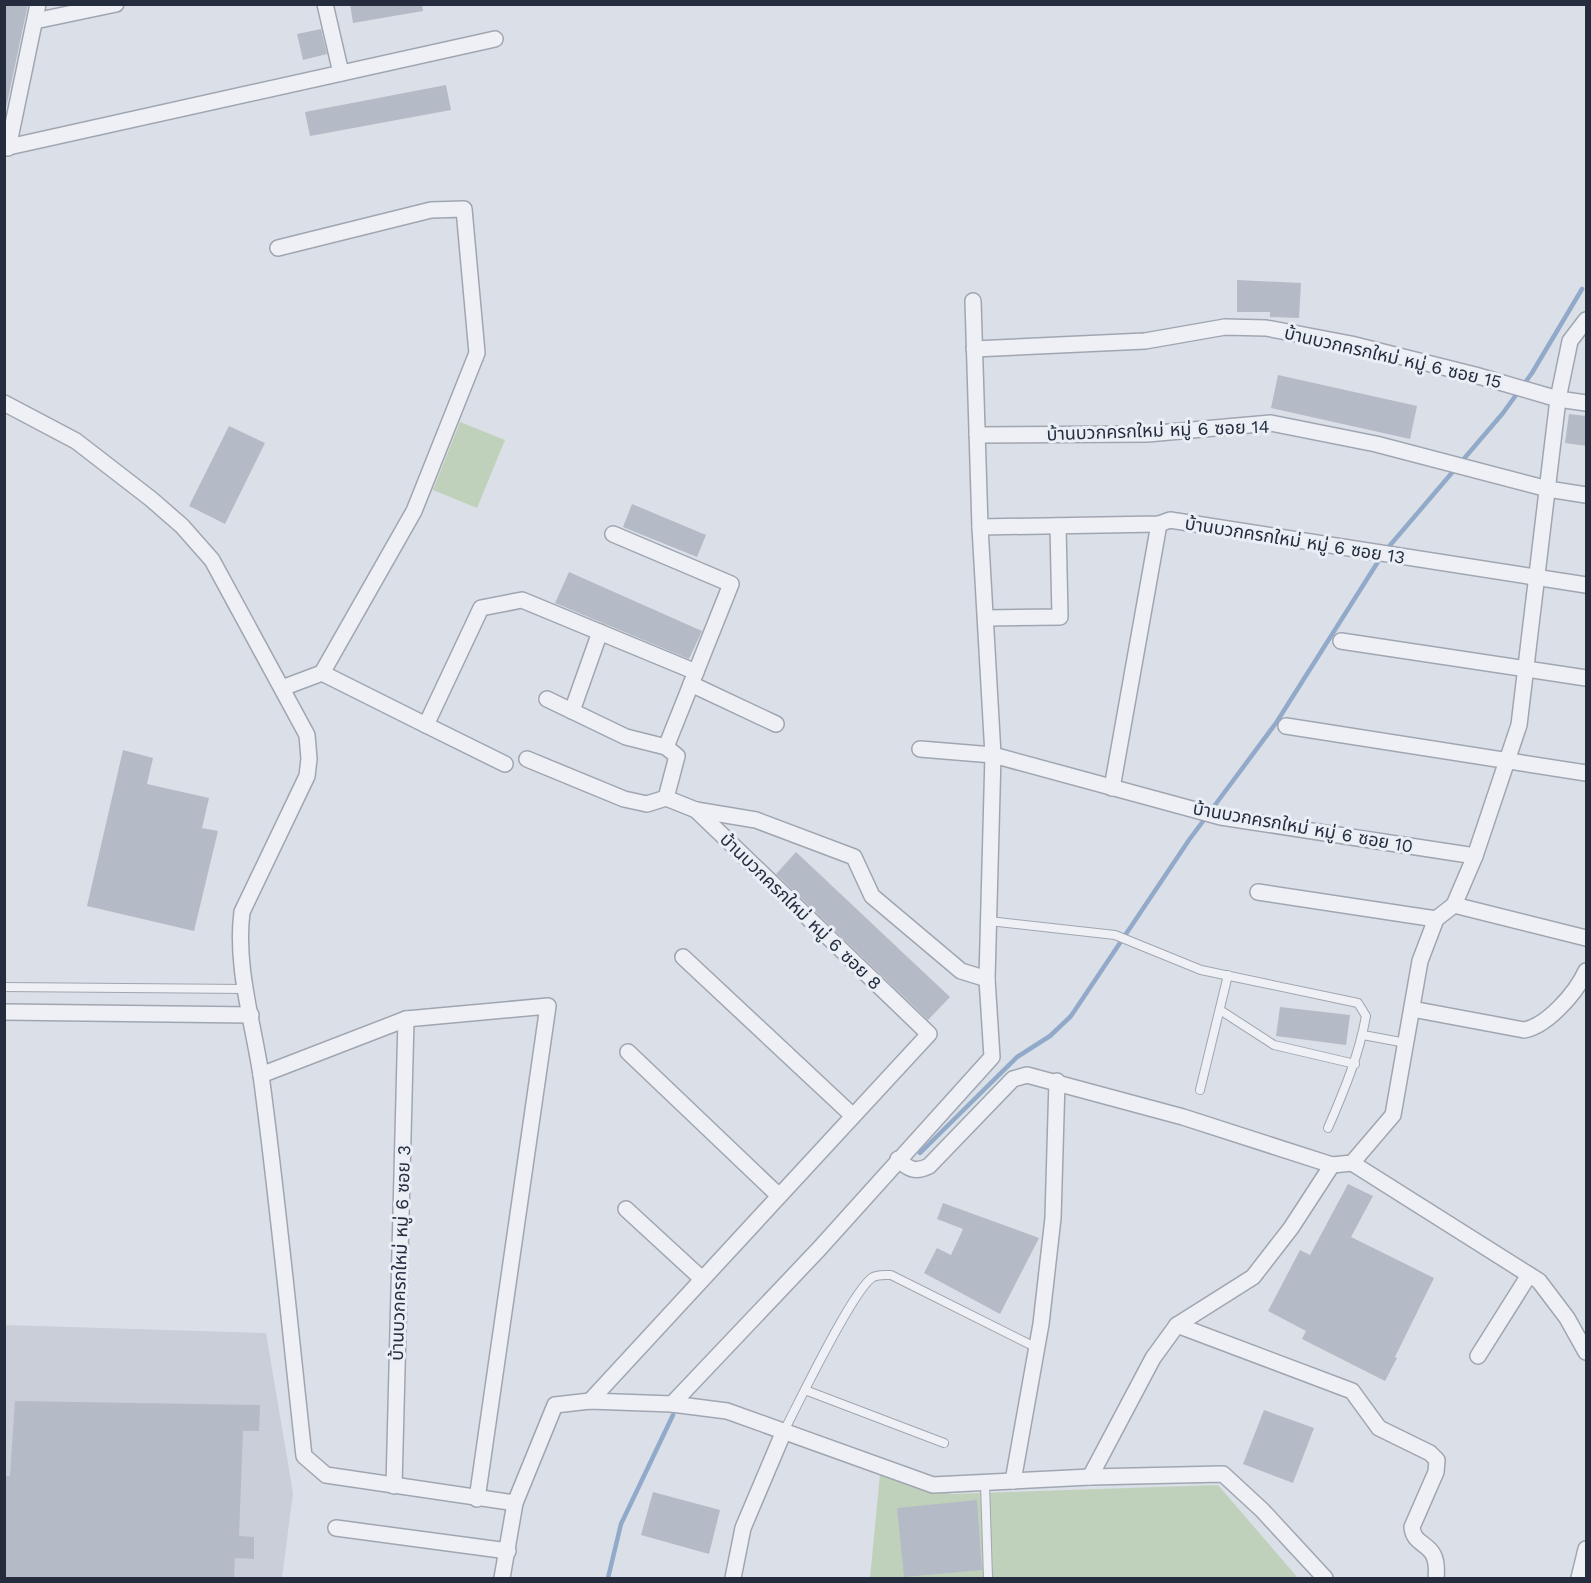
<svg xmlns="http://www.w3.org/2000/svg" width="1591" height="1583" font-family="'Work Sans','Noto Sans Thai',sans-serif">
<rect width="100%" height="100%" fill="#dbdfe7"/>
<polygon fill="#c9ced9" points="5,1325 266,1333 293,1493 282,1578 5,1578"/>
<g fill="#c0d1bb">
<polygon points="460,422 505,440 477,508 433,490"/>
<polygon points="880,1474 952,1494 1218,1485 1298,1578 870,1578"/>
</g>
<g fill="none" stroke-linecap="round" stroke-linejoin="round">
<g stroke="#92aaca" stroke-width="4.5">
<polyline points="1386,550 1503,413 1532,373 1582,289"/>
<polyline points="920,1153 1017,1057 1050,1036 1071,1016 1189,840 1276,723 1381,557"/>
<polyline points="608,1578 621,1524 673,1415"/>
</g>
</g>
<g fill="#b5bac7">
<polygon points="4,4 28,4 6,108 4,108"/>
<polygon points="350,4 422,4 423,11 353,23"/>
<polygon points="321,29 327,54 303,60 297,34"/>
<polygon points="446,85 451,110 310,136 305,112"/>
<polygon points="1237,280 1301,283 1299,318 1270,317 1270,312 1237,312"/>
<polygon points="1278,375 1417,406 1410,439 1271,408"/>
<polygon points="1569,414 1587,416 1587,446 1565,443"/>
<polygon points="229,426 265,443 225,524 189,506"/>
<polygon points="632,504 706,535 697,557 623,527"/>
<polygon points="569,572 702,631 689,659 555,603"/>
<polygon points="123,750 153,758 147,784 209,798 202,828 218,831 194,931 87,906"/>
<polygon points="796,852 950,997 928,1020 776,874"/>
<polygon points="1280,1007 1350,1015 1346,1045 1276,1036"/>
<polygon points="1348,1184 1373,1196 1351,1237 1434,1278 1395,1357 1397,1358 1385,1381 1302,1339 1306,1331 1268,1311 1300,1250 1310,1255"/>
<polygon points="943,1203 1039,1238 1000,1314 924,1273 937,1248 951,1255 963,1229 937,1219"/>
<polygon points="15,1401 260,1405 259,1431 243,1431 239,1536 254,1537 254,1559 235,1558 234,1578 4,1578 4,1476 10,1476"/>
<polygon points="1264,1410 1314,1428 1293,1483 1243,1464"/>
<polygon points="653,1492 720,1510 709,1554 641,1535"/>
<polygon points="977,1500 982,1570 904,1577 897,1508"/>
</g>
<g fill="none" stroke-linecap="round" stroke-linejoin="round">
<g stroke="#a0a6b1" stroke-width="10">
<g id="service">
<path d="M 989,921 L 1115,935 L 1201,970 L 1358,1003 L 1366,1016 C 1359,1055 1344,1091 1328,1128"/>
<polyline points="4,987 246,989"/>
<polyline points="1220,1010 1274,1045 1355,1064"/>
<polyline points="1363,1035 1406,1043"/>
<polyline points="1200,1090 1228,975"/>
<polyline points="805,1390 944,1443"/>
<path d="M 784,1431 C 798,1404 853,1289 873,1277 C 879,1274 885,1275 891,1275 L 1037,1348"/>
<polyline points="985,1483 988,1578"/>
</g>
</g>
<g stroke="#a0a6b1" stroke-width="18">
<g id="minor">
<polyline points="325,4 341,73"/>
<polyline points="35,21 116,4"/>
<polyline points="4,148 495,39"/>
<polyline points="8,148 38,4"/>
<polyline points="278,248 431,210 464,209 477,353 414,511 322,673"/>
<polyline points="974,349 1145,341 1225,327 1266,328 1351,344 1475,375 1558,399 1586,403"/>
<path d="M 4,403 L 76,441 L 151,499 L 182,526 L 212,560 L 307,735 L 309,759 L 307,776 L 242,912 C 235,966 253,1022 261,1075 C 278,1201 290,1329 304,1456 L 326,1475 L 515,1503"/>
<polyline points="977,435 1147,434 1271,423 1376,444 1548,489 1586,495"/>
<polyline points="980,527 1159,524 1170,520 1586,585"/>
<polyline points="987,618 1060,617 1058,526"/>
<polyline points="1341,641 1586,678"/>
<polyline points="691,684 776,724"/>
<polyline points="282,688 322,673 426,725 481,608 522,600 696,672"/>
<polyline points="547,699 626,737 666,747"/>
<polyline points="572,711 600,632"/>
<polyline points="426,725 505,764"/>
<polyline points="1286,726 1586,773"/>
<polyline points="920,749 993,755 1221,817 1475,856"/>
<polyline points="527,759 624,799 647,804 666,798 677,756 666,747 731,584 613,534"/>
<polyline points="1112,788 1159,524"/>
<polyline points="696,810 756,820 854,857 872,896 961,971 987,979"/>
<polyline points="1258,892 1436,919"/>
<polyline points="1454,905 1586,938"/>
<polyline points="683,957 852,1115"/>
<path d="M 1412,1009 L 1524,1030 C 1547,1026 1576,993 1586,971"/>
<polyline points="4,1012 251,1015"/>
<polyline points="628,1052 778,1195"/>
<polyline points="261,1075 406,1019 548,1006 477,1499"/>
<path d="M 898,1159 C 908,1169 915,1173 929,1166 L 1013,1079 L 1027,1075 L 1183,1117 L 1332,1165 L 1352,1163 L 1393,1115 L 1420,961 L 1436,919 L 1454,905 L 1475,856 L 1519,725 L 1558,399 L 1570,341 L 1586,320"/>
<polyline points="1352,1163 1539,1281 1567,1318 1586,1352"/>
<polyline points="626,1209 701,1278"/>
<path d="M 1177,1325 L 1352,1391 L 1379,1428 L 1430,1453 L 1437,1460 L 1436,1472 L 1412,1527 C 1414,1550 1440,1539 1436,1578"/>
<polyline points="1478,1356 1529,1275"/>
<polyline points="590,1401 929,1034 696,810 666,798"/>
<polyline points="672,1404 819,1249 992,1057 987,979 993,755 980,527 973,301"/>
<polyline points="1090,1477 1153,1358 1177,1325 1253,1277 1291,1228 1332,1165"/>
<polyline points="1013,1481 1041,1324 1053,1218 1057,1081"/>
<polyline points="394,1486 406,1019"/>
<polyline points="336,1528 508,1551"/>
<polyline points="502,1578 515,1503 555,1405 590,1401 672,1404 727,1411 933,1485 1090,1477 1223,1474 1262,1510 1325,1578"/>
<polyline points="733,1578 743,1528 784,1431"/>
<polyline points="1579,1578 1586,1549"/>
</g>
</g>
<use href="#service" stroke="#eef0f5" stroke-width="8"/>
<use href="#minor" stroke="#eef0f5" stroke-width="15"/>
</g>
<g text-anchor="middle" dominant-baseline="central" stroke-width="6" stroke-linejoin="round" paint-order="stroke">
<g font-size="18" fill="#242c3e" stroke="#eaeef5">
<text transform="translate(1393 357) rotate(13)">บ้านบวกครกใหม่ หมู่ 6 ซอย 15</text>
<text transform="translate(1158 430) rotate(-2)">บ้านบวกครกใหม่ หมู่ 6 ซอย 14</text>
<text transform="translate(1295 540) rotate(9)">บ้านบวกครกใหม่ หมู่ 6 ซอย 13</text>
<text transform="translate(1303 827) rotate(10)">บ้านบวกครกใหม่ หมู่ 6 ซอย 10</text>
<text transform="translate(801 911) rotate(44)">บ้านบวกครกใหม่ หมู่ 6 ซอย 8</text>
<text transform="translate(400 1253) rotate(-88)">บ้านบวกครกใหม่ หมู่ 6 ซอย 3</text>
</g>
</g>
<rect width="1591" height="1583" fill="none" stroke="#242c3e" stroke-width="12"/>
</svg>
